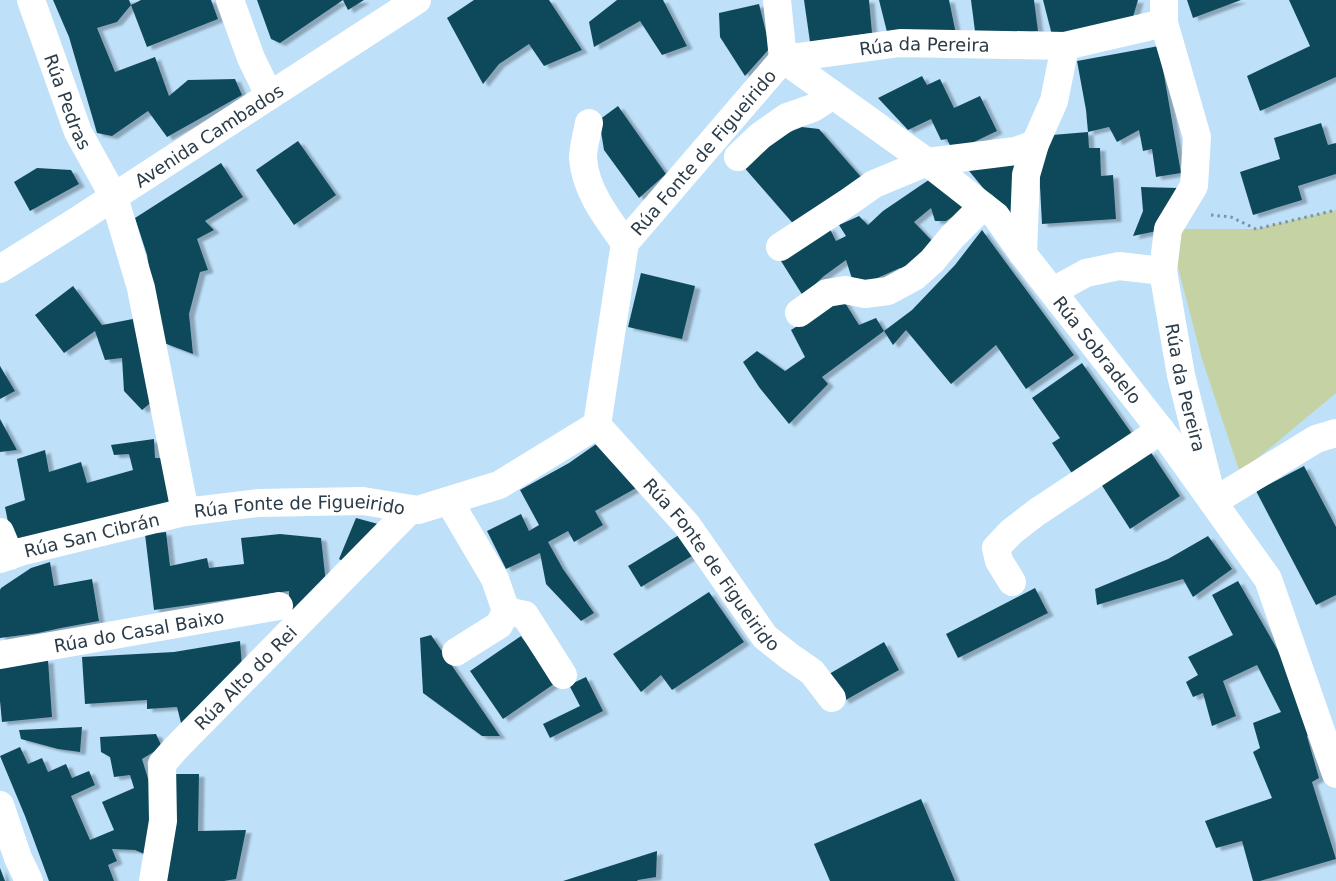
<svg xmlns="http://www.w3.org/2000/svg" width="1336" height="881" font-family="'DejaVu Sans',sans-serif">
<defs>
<filter id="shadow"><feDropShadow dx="5.5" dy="3" stdDeviation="1" flood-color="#0004"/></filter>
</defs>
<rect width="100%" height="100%" fill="#bee0f9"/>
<polygon fill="#c5d2a3" points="1336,210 1336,393 1240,473 1202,359 1168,229 1256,229"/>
<g fill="#114a5a" filter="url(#shadow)">
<polygon points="53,0 129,0 131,5 117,22 97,28 115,72 155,57 169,96 188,80 235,79 242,95 167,137 148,111 112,136 97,133 69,37"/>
<polygon points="141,0 211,0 218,19 147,47 131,5"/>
<polygon points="257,0 364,0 348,10 343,0 280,43 271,39"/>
<polygon points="474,0 549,0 582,50 544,66 529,44 499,64 483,84 447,18"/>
<polygon points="617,0 663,0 687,46 662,55 640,21 594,47 589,22"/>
<polygon points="804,0 869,0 872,33 810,42"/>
<polygon points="879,0 949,0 956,34 888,36"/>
<polygon points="971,0 1034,0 1038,31 976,39"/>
<polygon points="1043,0 1138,0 1133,17 1053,39"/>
<polygon points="1187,0 1241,0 1193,18"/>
<polygon points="1289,0 1336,0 1336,77 1260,111 1247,76 1310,46"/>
<polygon points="759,4 770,48 745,76 720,37 719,13"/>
<polygon points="1159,46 1181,173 1156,177 1152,149 1143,151 1139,130 1117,142 1109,127 1088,132 1086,110 1077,61"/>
<polygon points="922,76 927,85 940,79 954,108 980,96 997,131 953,152 947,139 941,140 931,119 908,130 878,98"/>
<polygon points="618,106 666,174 639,198 604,150 599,120"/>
<polygon points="1321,123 1328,145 1336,143 1336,174 1298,186 1302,200 1253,215 1240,172 1280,159 1274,138"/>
<polygon points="802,127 819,129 861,177 797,228 742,165 775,138"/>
<polygon points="1088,132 1089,148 1100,148 1101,176 1113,175 1116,219 1042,224 1039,168 1052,135"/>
<polygon points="298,141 336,195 294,225 256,170"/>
<polygon points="221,163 243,197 205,221 214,230 197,239 208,270 200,272 189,314 193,354 164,343 152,287 147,255 135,218"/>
<polygon points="1016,163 1011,222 965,166"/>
<polygon points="37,168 71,170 79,184 30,211 14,182"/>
<polygon points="933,177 968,207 946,221 935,221 931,208 914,222 935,244 905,272 900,268 873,280 854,285 846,260 824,276 803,296 781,261 829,227 836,241 846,236 839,225 859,216 868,225 883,211"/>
<polygon points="1141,187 1178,188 1157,231 1133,236 1143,211"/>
<polygon points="982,230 1074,355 1026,389 996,345 951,384 906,330 893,345 884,331 822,377 828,384 789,424 759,387 743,362 757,351 785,371 805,357 791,330 842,298 859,325 876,318 884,331 912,310 955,265"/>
<polygon points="641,273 695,286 682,339 628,327"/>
<polygon points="73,286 102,325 138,318 154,400 142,410 124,391 122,358 105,360 95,331 64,353 35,315"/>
<polygon points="1082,363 1135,438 1075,478 1052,443 1060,438 1032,398"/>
<polygon points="0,366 15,391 0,399"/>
<polygon points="0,419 17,450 0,452"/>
<polygon points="154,439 155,458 168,458 173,500 164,507 13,547 5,507 25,500 17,459 45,450 49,472 81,462 87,483 133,470 129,454 114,455 111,445"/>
<polygon points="599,442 638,487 595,511 603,525 574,542 568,531 548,542 563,569 594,613 581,621 546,584 540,553 506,569 487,531 521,514 529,531 539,525 520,490 569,463"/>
<polygon points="1150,451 1180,496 1130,529 1101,484"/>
<polygon points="1304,466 1336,527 1336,595 1316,605 1256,491"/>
<polygon points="356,518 378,524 346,563 339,559"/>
<polygon points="166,532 170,566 207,558 209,568 244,564 241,538 280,534 321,538 326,583 289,618 289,591 154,610 145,534"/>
<polygon points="679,535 692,556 641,587 628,566"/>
<polygon points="1208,536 1232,569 1193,597 1183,579 1097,605 1095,589 1168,559"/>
<polygon points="50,562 54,586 92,579 99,621 61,628 38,633 0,638 0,590 1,588 31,568"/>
<polygon points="1238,581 1280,654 1314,732 1307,736 1319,778 1312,782 1336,859 1260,881 1253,881 1242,841 1216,848 1205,821 1272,798 1253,752 1260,748 1253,723 1281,712 1257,665 1223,681 1236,716 1212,726 1203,693 1193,697 1186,682 1198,675 1188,657 1233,635 1212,595"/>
<polygon points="1035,588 1048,613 958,658 946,634"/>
<polygon points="709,592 744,642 672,690 661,675 641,692 613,654"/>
<polygon points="431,635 500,736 482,736 423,693 420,638"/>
<polygon points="521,636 554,684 503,719 470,671"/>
<polygon points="240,641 242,666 182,727 177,707 147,709 147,700 85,704 82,657 174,652"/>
<polygon points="884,642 899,670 844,701 829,674"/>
<polygon points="48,660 52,717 2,722 0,701 0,664"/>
<polygon points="586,677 603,711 550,738 543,724 580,706 569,685"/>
<polygon points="82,727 80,752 58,749 21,739 19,730"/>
<polygon points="156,734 162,747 142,759 158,811 151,857 135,850 112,849 117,861 108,865 114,881 49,881 25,816 0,756 20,747 28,764 42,758 48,772 66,764 72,778 89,771 95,785 71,796 90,840 114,830 102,802 134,788 130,775 114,777 110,757 101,752 100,737"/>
<polygon points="172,774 199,774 198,831 246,830 236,879 224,881 165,881"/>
<polygon points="921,799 955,881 830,881 814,844"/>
<polygon points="657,851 656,877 638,880 637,881 563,881"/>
<polygon points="0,868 5,881 0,881"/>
</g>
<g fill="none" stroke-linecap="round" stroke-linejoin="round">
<polyline stroke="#7b95a8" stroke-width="3" stroke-dasharray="2.5 4" stroke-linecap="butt" points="1211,215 1231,217 1256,229 1336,210"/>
<g stroke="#fff" stroke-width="28">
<path id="s1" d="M 31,0 L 78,132 L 114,197 L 141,288 L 185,512"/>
<polyline points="230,0 251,58 269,95"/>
<path id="s2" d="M 777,0 L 783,59 L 927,162 L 996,216 L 1023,254 L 1170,442 L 1268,579 L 1336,774"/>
<path id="s3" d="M 1164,23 L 1197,137 L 1194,186 L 1168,229 L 1163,271 L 1181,375 L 1213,502 L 1316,439 L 1336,433"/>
<path d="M 589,123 C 587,134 583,147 583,158 C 585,190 607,218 625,243"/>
<polyline points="738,157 760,136 787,117 813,108 833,95"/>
<polyline points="780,247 850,201 874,184 927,162 1016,151 1035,144"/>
<polyline points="1023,254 1026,175 1035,144 1054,101 1065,46"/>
<polyline points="1053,291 1086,273 1119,266 1163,271"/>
<polyline points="799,313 827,293 845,290 865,294 888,291 914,277 932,261 952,237 983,206"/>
<path id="s4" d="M 597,425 L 687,525 L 765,637 L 789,656 L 812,672 L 832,698"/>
<polyline points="449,501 495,579 506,611 499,625 456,652"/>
<polyline points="0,532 10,556"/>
<path id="s5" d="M 0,559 L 20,552 L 185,512 L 258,503 L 363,501 L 418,510 L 499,485 L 597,425 L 625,243 L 783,59 L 900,43 L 1065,46 L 1164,23 L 1164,0"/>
<polyline points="1012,582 999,561 996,548 1011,532 1037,512 1161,430"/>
<polyline points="506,611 525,615 563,675"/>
<path id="s6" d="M 0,655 L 279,606"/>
<polyline points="0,805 18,858 29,881"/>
<path id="s7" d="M 153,881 L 163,821 L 162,764 L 175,749 L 411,509"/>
</g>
<path stroke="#fff" stroke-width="28" id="s8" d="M 0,269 L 75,222 L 417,0"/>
</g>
<g text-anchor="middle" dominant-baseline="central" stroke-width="5" stroke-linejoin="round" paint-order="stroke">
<g font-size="18" fill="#2b3c48" stroke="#fcfcfc">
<text stroke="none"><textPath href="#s5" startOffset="1194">Rúa da Pereira</textPath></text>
<text stroke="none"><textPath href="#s1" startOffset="108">Rúa Pedras</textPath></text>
<text stroke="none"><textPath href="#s8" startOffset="248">Avenida Cambados</textPath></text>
<text stroke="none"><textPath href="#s5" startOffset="929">Rúa Fonte de Figueirido</textPath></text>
<text stroke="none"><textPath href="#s2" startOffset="492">Rúa Sobradelo</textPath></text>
<text stroke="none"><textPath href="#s3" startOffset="379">Rúa da Pereira</textPath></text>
<text stroke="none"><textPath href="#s5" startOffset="306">Rúa Fonte de Figueirido</textPath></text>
<text stroke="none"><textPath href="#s5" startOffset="95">Rúa San Cibrán</textPath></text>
<text stroke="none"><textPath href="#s4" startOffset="181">Rúa Fonte de Figueirido</textPath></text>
<text stroke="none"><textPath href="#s6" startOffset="141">Rúa do Casal Baixo</textPath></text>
<text stroke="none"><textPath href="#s7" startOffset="238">Rúa Alto do Rei</textPath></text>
</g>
</g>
</svg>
